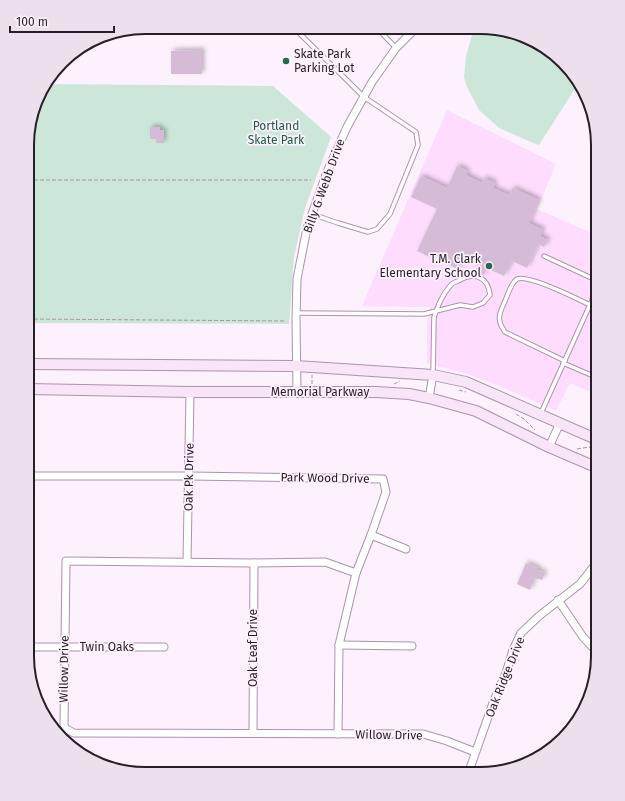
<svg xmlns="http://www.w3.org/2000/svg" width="625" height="801" font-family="'Fira Sans',sans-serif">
<defs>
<filter id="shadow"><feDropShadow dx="2.5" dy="-2.5" stdDeviation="2" flood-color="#0004"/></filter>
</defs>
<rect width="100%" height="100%" fill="#fcf1fc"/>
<polygon fill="#fedcfe" points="447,110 556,164 537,209 598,236 598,395 570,383 556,411 502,387 468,374 427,363 427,323 430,307 362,306"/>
<g fill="#cce7d9">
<polygon points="474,28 495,28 551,51 578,84 539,145 533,143 499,128 479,110 466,85 464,77 466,56"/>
<polygon points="45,84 273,86 331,137 305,208 294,257 289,324 28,323 28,130 43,86"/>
</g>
<g fill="#d6bbd6" filter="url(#shadow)">
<polygon points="202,50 202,74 171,74 171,51"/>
<polygon points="150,127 160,127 160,130 164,130 164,143 156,143 156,139 150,139"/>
<polygon points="457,166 468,171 466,175 482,183 484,178 495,183 493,188 509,195 513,188 539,200 529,223 543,230 540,236 548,240 544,247 538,244 527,268 512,261 504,276 487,268 484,275 475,271 478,265 463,258 458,269 445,263 446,260 432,253 430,257 417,251 437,209 411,197 421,176 447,188"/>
<polygon points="526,563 538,568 538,570 545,573 542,580 535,578 530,590 517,584"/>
</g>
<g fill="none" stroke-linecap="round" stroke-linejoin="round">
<g stroke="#ad93ad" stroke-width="5.5">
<g id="lane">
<polyline points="293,27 364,97 416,132 418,145 414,155 390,214 377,229 368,232 338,223 312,214"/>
<polyline points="377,28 396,48"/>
<polyline points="544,256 598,281"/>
<path d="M 296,313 L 424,314 L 460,305 L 473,307 L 483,303 L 490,295 C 488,276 474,272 458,281 C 455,282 452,283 450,286 C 442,295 438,306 434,317 L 433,374"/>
<path d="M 565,361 L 505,332 C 496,319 499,314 505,301 C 508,294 511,283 517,279 C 528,274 578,299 590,305"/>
<polyline points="563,363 598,378"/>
<polyline points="541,413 598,287"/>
</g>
</g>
<g stroke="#ad93ad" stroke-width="9">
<g id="street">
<polyline points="297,391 296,319 297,279 307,228 327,172 347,127 372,82 396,48 416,28"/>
<polyline points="429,398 433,375"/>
<polyline points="549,447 560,423"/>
<polyline points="27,476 189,476 383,479 386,492 371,535 356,573 339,645 338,734"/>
<polyline points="371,535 406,549"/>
<polyline points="187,562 190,392"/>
<polyline points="356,573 325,562 254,563 66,561 64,725 66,729 74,733 423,734 447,741 475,752"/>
<polyline points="558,600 583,637 598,653"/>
<polyline points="339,645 412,646"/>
<polyline points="27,647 164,647"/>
<polyline points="253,733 254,563"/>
<polyline points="468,774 493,703 506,673 513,650 521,633 539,616 580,584 598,561"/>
</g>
</g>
<g stroke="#ad93ad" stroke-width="12">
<g id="secondary">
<polyline points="28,364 296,366 433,375 466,382 598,440"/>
<polyline points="28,389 190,392 376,392 409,394 429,398 476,411 549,447 598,468"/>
</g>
</g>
<g stroke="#a197a1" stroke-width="1" stroke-dasharray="4 2" stroke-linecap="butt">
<polyline points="28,180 311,180"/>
<polyline points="28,319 286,321"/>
<polyline points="312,384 312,375"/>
<polyline points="394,384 400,381"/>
<polyline points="459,390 466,392"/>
<polyline points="516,414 524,419 535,430"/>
<polyline points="577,449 589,447 598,450"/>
</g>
<use href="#lane" stroke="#fff" stroke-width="3.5"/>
<use href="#street" stroke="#fff" stroke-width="7"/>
<use href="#secondary" stroke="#f8e5f8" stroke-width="10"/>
</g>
<g fill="#2b654d" stroke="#fcf1fc" stroke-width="1.5">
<circle cx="286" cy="61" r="4"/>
<circle cx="489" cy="266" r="4"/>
</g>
<g text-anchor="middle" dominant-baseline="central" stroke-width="3.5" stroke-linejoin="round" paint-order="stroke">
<g font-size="12" fill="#281e28" stroke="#fcf1fc" text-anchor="start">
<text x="294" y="54">Skate Park<tspan x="294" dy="14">Parking Lot</tspan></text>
<text x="481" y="259" text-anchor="end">T.M. Clark<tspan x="481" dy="14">Elementary School</tspan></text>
</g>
<g font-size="12" fill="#1d5d45" stroke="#fcf1fc">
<text x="276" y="126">Portland<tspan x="276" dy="14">Skate Park</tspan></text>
</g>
<g font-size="12" fill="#281e28" stroke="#fcf1fc">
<text transform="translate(324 186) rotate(-70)">Billy G Webb Drive</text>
<text x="320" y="392">Memorial Parkway</text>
<text transform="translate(189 477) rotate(-89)">Oak Pk Drive</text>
<text transform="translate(325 478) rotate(1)">Park Wood Drive</text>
<text x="107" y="647">Twin Oaks</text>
<text transform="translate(253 648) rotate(-90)">Oak Leaf Drive</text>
<text transform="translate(64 669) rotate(-89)">Willow Drive</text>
<text transform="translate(505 677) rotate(-68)">Oak Ridge Drive</text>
<text transform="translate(389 735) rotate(1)">Willow Drive</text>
</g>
</g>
<path d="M0 0H625V801H0ZM145 34H480A111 111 0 0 1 591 145V656A111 111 0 0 1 480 767H145A111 111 0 0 1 34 656V145A111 111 0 0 1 145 34Z" fill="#ebe0eb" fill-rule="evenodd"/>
<path fill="none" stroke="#281e28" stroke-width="2" d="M145 34H480A111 111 0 0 1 591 145V656A111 111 0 0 1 480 767H145A111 111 0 0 1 34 656V145A111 111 0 0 1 145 34Z"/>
<path d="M10 26v6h104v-6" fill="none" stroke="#281e28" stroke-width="2"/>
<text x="16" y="26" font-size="12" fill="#281e28" stroke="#fcf1fc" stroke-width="3" paint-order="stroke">100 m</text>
</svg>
